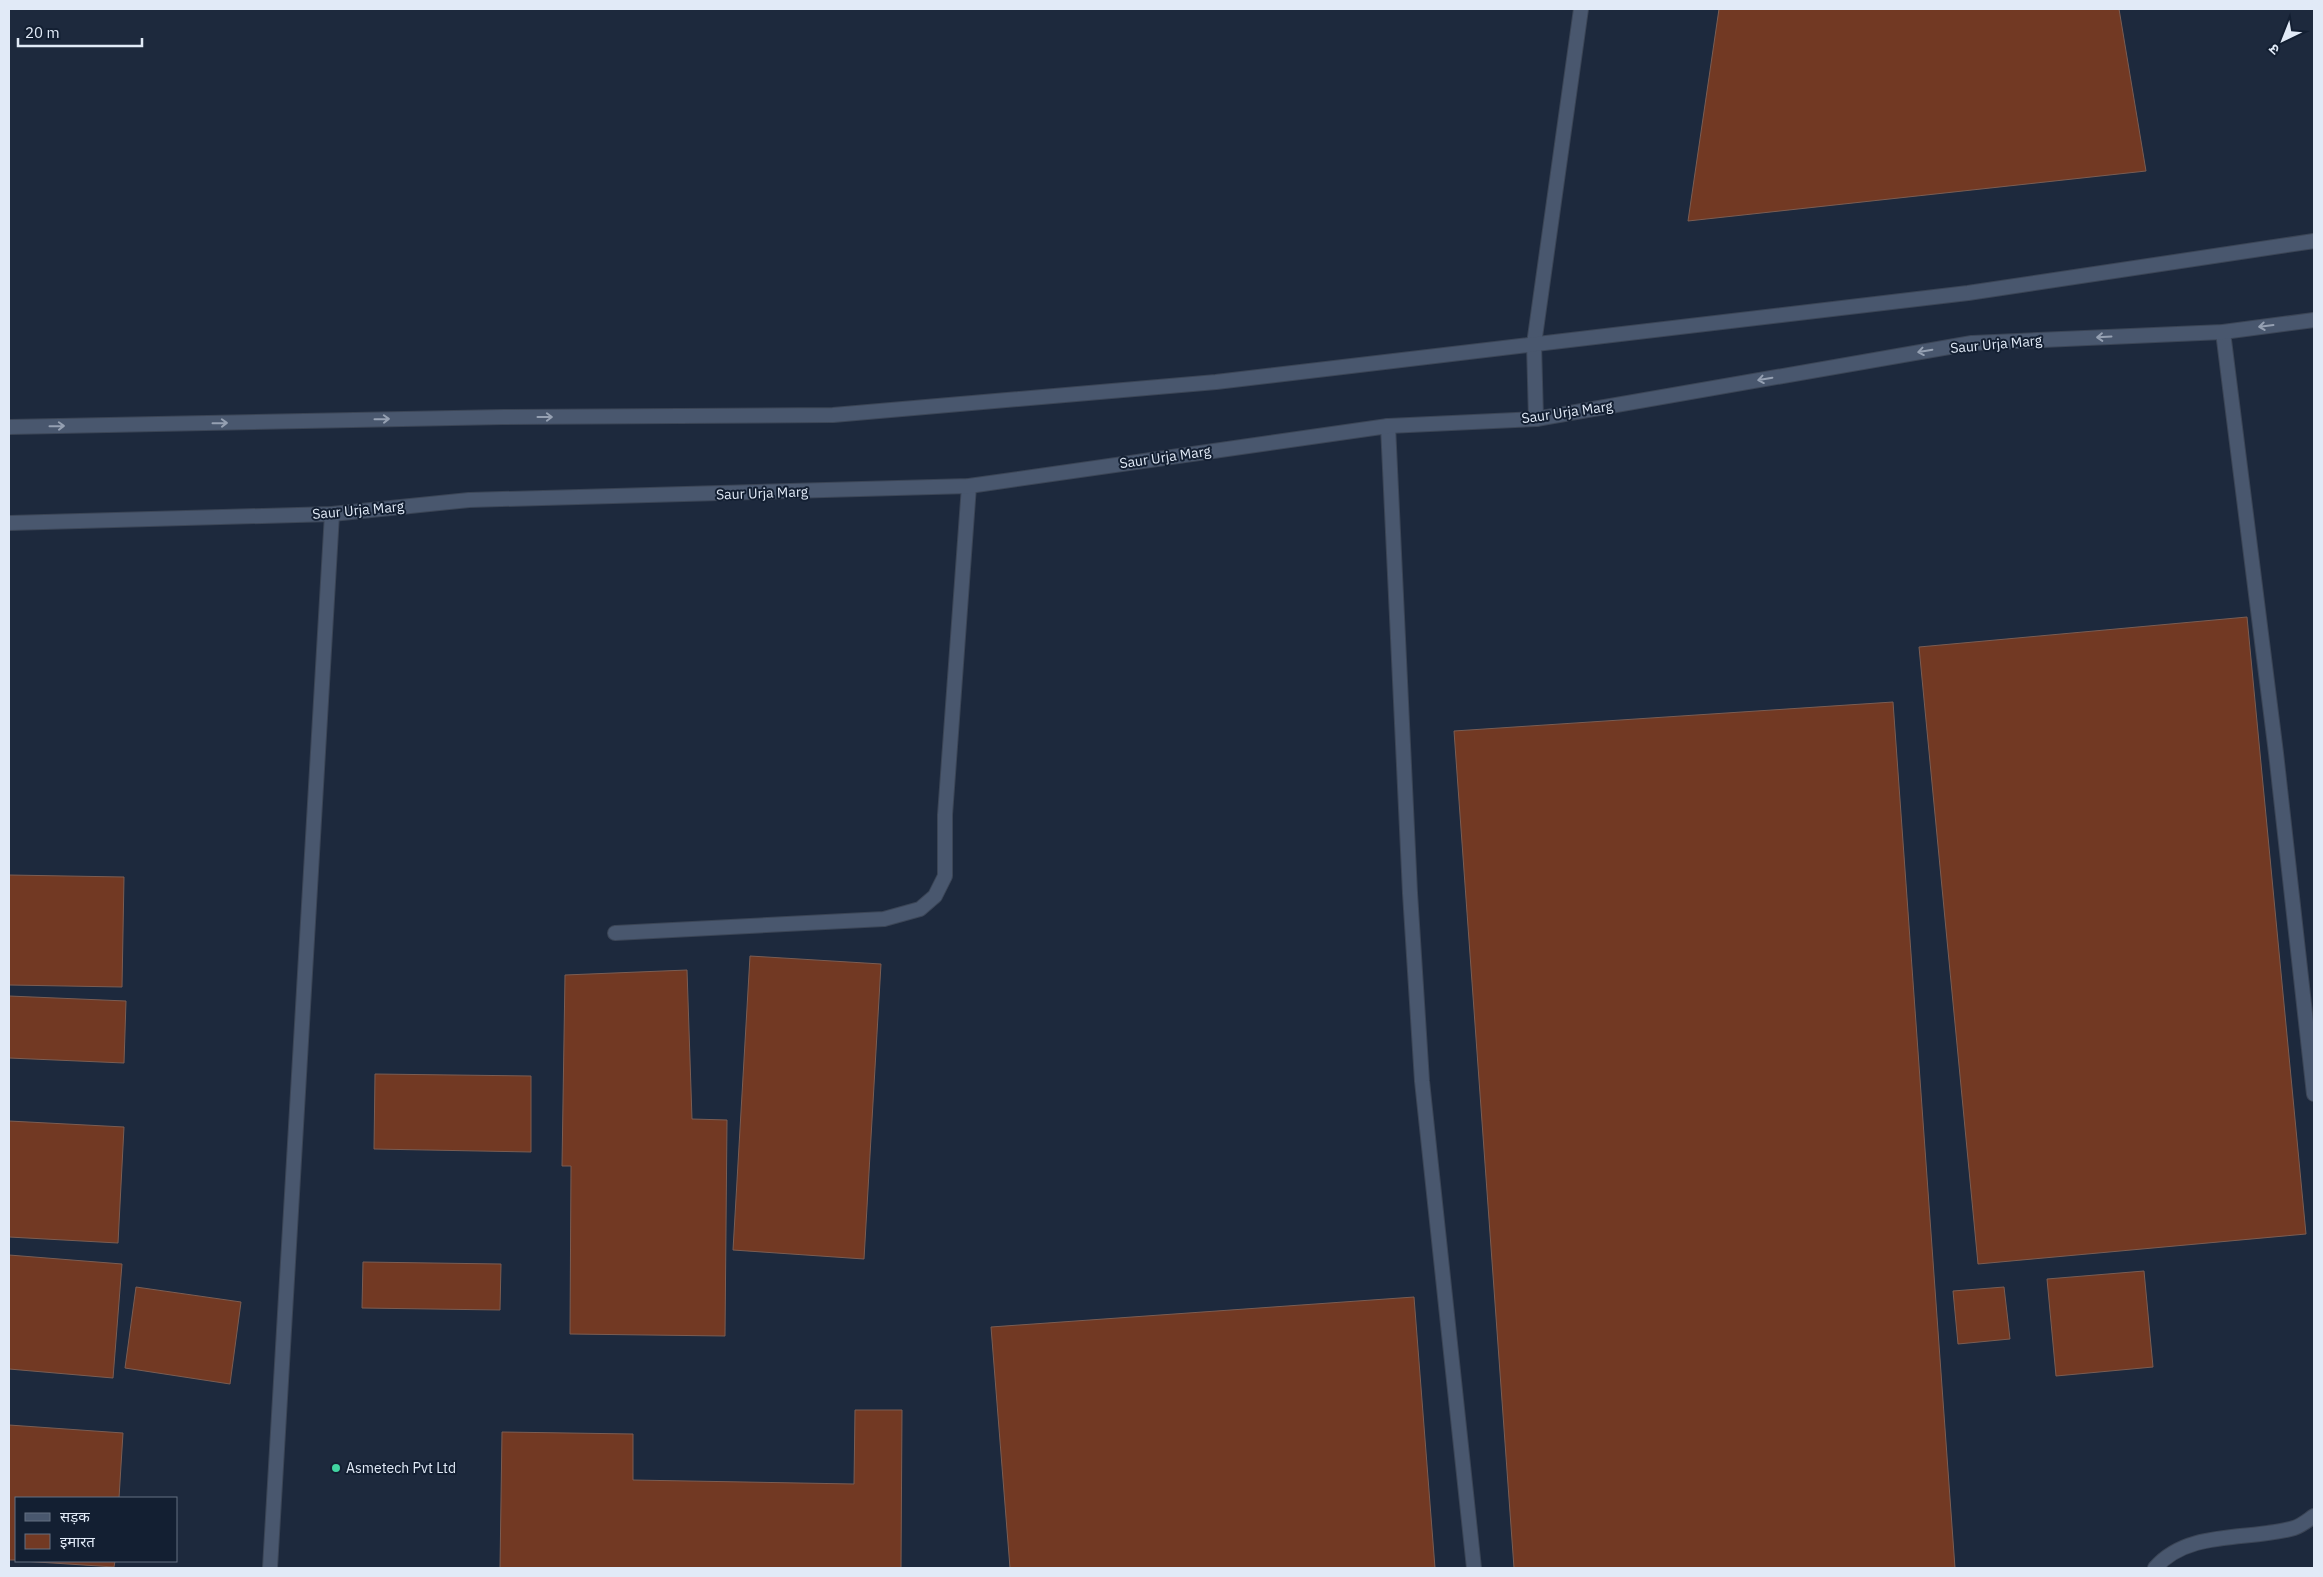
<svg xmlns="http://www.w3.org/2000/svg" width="2323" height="1577" font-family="'IBM Plex Sans','Noto Sans Devanagari',sans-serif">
<rect width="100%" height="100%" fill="#1d293d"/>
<g fill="#723923" stroke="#7a5d53">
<polygon points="1719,9 2119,9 2146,171 1688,221"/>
<polygon points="2247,617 2306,1234 1978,1264 1919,647"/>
<polygon points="1893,702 1955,1568 1514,1568 1454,731"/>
<polygon points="9,875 124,877 122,987 9,985"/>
<polygon points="750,956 881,964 864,1259 733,1250"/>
<polygon points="687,970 692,1119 727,1120 725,1336 570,1334 571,1166 562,1166 565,975"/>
<polygon points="9,996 126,1001 124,1063 9,1058"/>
<polygon points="375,1074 531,1076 531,1152 374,1149"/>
<polygon points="9,1121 124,1127 118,1243 9,1237"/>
<polygon points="9,1255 122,1264 113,1378 9,1369"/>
<polygon points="363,1262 501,1264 500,1310 362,1308"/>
<polygon points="2144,1271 2153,1367 2056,1376 2047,1279"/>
<polygon points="136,1287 241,1302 230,1384 125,1368"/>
<polygon points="2004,1287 2010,1339 1958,1344 1953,1291"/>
<polygon points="1414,1297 1435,1568 1010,1568 991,1327"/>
<polygon points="855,1410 902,1410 901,1568 500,1568 502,1432 633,1434 633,1480 854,1484"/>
<polygon points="9,1425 123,1433 119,1498 16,1498 16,1560 9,1560"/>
<polygon points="22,1561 115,1561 114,1567"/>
</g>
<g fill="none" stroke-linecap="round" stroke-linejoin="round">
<g stroke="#3b4556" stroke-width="16">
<g id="service">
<polyline points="2223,332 2276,753 2314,1094"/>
<polyline points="1388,426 1410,893 1422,1081 1474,1568"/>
<polyline points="615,933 884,919 920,909 935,896 945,876 945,815 969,486"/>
<polyline points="270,1568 332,514"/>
<path d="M 2155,1568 C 2188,1529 2250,1541 2294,1528 C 2301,1526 2308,1520 2314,1516"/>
</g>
</g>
<g stroke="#3b4556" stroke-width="16">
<polyline id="minor" points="1536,419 1534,344 1581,9"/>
</g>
<g stroke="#3b4556" stroke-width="16">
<g id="tertiary">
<polyline points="9,427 503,417 833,415 1216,382 1968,293 2314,241"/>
<polyline points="9,523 332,514 469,500 969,486 1388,426 1536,419 1972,343 2223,332 2314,320"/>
</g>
</g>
<use href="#service" stroke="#49576e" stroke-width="14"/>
<use href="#minor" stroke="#49576e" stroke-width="14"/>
<use href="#tertiary" stroke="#49576e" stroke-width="14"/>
</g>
<defs><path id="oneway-shaft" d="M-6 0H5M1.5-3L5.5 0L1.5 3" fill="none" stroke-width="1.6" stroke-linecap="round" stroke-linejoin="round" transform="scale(1.25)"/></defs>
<g stroke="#95a0b2">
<use href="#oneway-shaft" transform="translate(2266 326) rotate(173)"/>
<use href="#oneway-shaft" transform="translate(2104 337) rotate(177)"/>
<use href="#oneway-shaft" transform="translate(1925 351) rotate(170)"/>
<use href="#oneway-shaft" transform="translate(1765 379) rotate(170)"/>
<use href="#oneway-shaft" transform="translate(545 417)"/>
<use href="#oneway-shaft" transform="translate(382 419) rotate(-1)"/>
<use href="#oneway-shaft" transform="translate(220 423) rotate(-1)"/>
<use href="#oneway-shaft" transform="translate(57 426) rotate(-1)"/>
</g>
<circle fill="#41d4a1" stroke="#131f32" stroke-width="2" cx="336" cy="1468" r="5"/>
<g text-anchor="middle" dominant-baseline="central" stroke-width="4" stroke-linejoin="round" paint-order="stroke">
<g font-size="14" fill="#e1eaf7" stroke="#131f32">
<text transform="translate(1996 344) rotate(-5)">Saur Urja Marg</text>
<text transform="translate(1567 412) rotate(-8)">Saur Urja Marg</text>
<text transform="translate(1165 457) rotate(-8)">Saur Urja Marg</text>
<text transform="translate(762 493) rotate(-2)">Saur Urja Marg</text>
<text transform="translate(358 510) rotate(-5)">Saur Urja Marg</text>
</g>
<g font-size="14" fill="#e1eaf7" stroke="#131f32" text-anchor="start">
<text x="346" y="1468">Asmetech Pvt Ltd</text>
</g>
</g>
<rect width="2323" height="1577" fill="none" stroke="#e1eaf7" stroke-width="20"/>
<rect x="15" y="1497" width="162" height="65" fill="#131f32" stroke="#657081"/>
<rect x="25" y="1513" width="25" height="8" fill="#49576e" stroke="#657081"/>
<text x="60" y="1522" font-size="15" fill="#e1eaf7">सड़क</text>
<rect x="25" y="1534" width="25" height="15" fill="#723923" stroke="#657081"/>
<text x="60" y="1547" font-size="15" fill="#e1eaf7">इमारत</text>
<g transform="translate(2283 40) rotate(223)" stroke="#131f32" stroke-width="4" paint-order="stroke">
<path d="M0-4L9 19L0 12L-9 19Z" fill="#e1eaf7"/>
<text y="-8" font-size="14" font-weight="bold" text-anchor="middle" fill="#e1eaf7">उ</text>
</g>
<path d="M18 38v8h124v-8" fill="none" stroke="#e1eaf7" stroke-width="2.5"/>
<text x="25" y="38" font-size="15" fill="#e1eaf7" stroke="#131f32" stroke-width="4" paint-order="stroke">20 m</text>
</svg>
